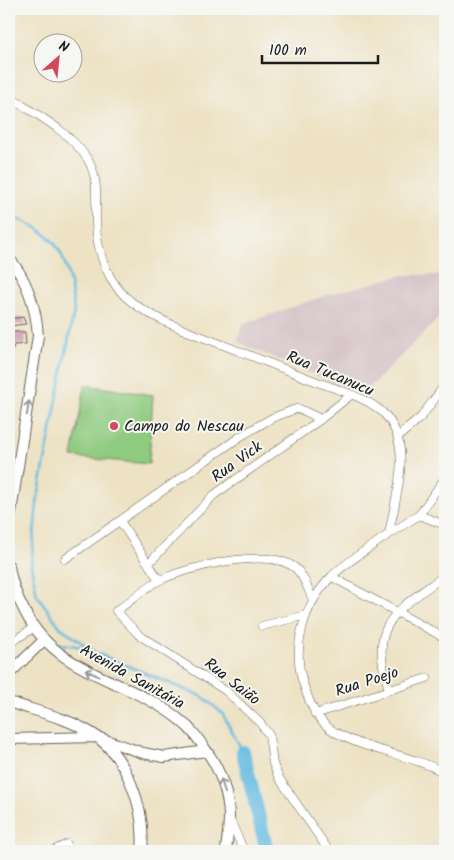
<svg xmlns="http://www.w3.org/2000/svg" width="454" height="860" font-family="Kalam,sans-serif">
<rect width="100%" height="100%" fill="#f6f6f2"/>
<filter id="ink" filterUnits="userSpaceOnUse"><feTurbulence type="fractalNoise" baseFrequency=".02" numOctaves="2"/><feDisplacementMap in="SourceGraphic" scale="10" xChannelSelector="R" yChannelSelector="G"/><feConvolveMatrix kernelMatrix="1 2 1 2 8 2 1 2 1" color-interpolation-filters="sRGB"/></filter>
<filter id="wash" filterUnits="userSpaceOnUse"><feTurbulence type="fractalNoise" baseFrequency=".0096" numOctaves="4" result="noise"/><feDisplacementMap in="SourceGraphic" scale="20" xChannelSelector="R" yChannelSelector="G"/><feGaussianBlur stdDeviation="1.12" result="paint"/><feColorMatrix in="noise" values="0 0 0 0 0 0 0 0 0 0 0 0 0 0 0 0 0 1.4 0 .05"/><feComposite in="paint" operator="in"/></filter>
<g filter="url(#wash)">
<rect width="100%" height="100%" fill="#ede2c4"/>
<polygon fill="#d2bec3" points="402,275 445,275 445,312 362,395 237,342 243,324 324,296"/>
<polygon fill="#8eca7f" stroke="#55734e" points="85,385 153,395 149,464 72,457"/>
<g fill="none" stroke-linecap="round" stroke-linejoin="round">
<g stroke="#64bbe1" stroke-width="2.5">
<path d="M 9,216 C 62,232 68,260 74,311 L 37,503 L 31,566 L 37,595 L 60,627 L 96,653 L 203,697 L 222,713 L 243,752"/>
<polyline points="56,643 89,648"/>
<polyline points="9,660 20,655"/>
</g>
<polyline stroke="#64bbe1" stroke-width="14" points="243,752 267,851"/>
</g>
<g id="blocks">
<g fill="#d09aad">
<polygon points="23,317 26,324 9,326 9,319"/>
<polygon points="9,328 10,332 25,332 26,344 14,345 13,349 9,349 9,344 11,344"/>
</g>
</g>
</g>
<g filter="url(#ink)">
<use href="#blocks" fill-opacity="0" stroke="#656157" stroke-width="1"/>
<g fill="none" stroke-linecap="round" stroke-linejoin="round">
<g stroke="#656157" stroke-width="9">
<g id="minor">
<path d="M 9,97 C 36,114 71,132 88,160 C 100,181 95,201 96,223 C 97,253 108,285 133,303 C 158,321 189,332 218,343 C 252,356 286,370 320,383 C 342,391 372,399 387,417 C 413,449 395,498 389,534 C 370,548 347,561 331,577 C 303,606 291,648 304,686 C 310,704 317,722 335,732 C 369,752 411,754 445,773"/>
<polyline points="398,437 421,417 445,385"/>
<polyline points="419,515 445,478"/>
<polyline points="120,521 159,580"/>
<polyline points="389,534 419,515 445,525"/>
<polyline points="65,559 241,436 272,418 296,409 302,410 321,419"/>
<polyline points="149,563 214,495 321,419 351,395"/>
<polyline points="332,577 445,638"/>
<path d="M 313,600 C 308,590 304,574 294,567 C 267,547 189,567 160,580 C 145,587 130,602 116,611 L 139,635 L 226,691 L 260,723 L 269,735 L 273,764 L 279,778 L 329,851"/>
<polyline points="262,626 306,615"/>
<polyline points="9,644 33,628"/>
<path d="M 389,689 C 367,622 397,611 445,575"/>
<polyline points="315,714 427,678"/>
<polyline points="230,820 244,851"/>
<polyline points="52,851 67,844"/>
</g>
</g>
<g stroke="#656157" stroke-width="12">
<g id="tertiary">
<path d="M 9,258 C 28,281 36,306 38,336 L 9,525"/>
<path d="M 9,566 C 11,582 17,597 25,612 C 58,677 130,678 181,721 C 193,730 201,743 210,756 C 221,773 229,797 229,817 C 229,828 227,840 226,851"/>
<polyline points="9,674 43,641"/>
<path d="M 9,702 C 35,711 64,717 88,731 C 127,753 146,809 142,851"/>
<polyline points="9,739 97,737 143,753 164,757 206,751"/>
</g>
</g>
<use href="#minor" stroke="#fff" stroke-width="8"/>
<use href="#tertiary" stroke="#fff" stroke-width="10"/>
</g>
<defs><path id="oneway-shaft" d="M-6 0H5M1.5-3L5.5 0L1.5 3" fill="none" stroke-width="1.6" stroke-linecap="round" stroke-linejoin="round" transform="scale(1.25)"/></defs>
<g stroke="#999">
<use href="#oneway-shaft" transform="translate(28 408) rotate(-81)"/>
<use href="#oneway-shaft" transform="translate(92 673) rotate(-154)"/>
<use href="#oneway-shaft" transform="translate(223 786) rotate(-106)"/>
</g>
</g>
<circle fill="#d1495b" stroke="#f6f6f2" stroke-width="2" cx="114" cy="426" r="5"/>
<g text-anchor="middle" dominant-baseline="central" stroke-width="4" stroke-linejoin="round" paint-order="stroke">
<g font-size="16" fill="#1c1c1c" stroke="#f6f6f2">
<text transform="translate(330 374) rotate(23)">Rua Tucanucu</text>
<text transform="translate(237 462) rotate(-36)">Rua Vick</text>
<text transform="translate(132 677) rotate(29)">Avenida Sanitária</text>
<text transform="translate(232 682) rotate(38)">Rua Saião</text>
<text transform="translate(367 682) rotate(-18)">Rua Poejo</text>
</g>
<g font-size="16" fill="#1c1c1c" stroke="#f6f6f2" text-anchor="start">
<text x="124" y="426">Campo do Nescau</text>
</g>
</g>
<rect width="454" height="860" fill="none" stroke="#f6f6f2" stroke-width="30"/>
<g transform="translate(58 58) rotate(27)"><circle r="24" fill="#f6f6f2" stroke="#9f9f9c"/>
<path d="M0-4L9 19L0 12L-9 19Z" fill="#d1495b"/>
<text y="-8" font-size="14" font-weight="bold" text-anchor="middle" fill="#1c1c1c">N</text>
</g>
<path d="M262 55v8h116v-8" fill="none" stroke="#1c1c1c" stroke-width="2.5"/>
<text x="269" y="55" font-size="15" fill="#1c1c1c" stroke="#f6f6f2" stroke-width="4" paint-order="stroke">100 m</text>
</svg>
